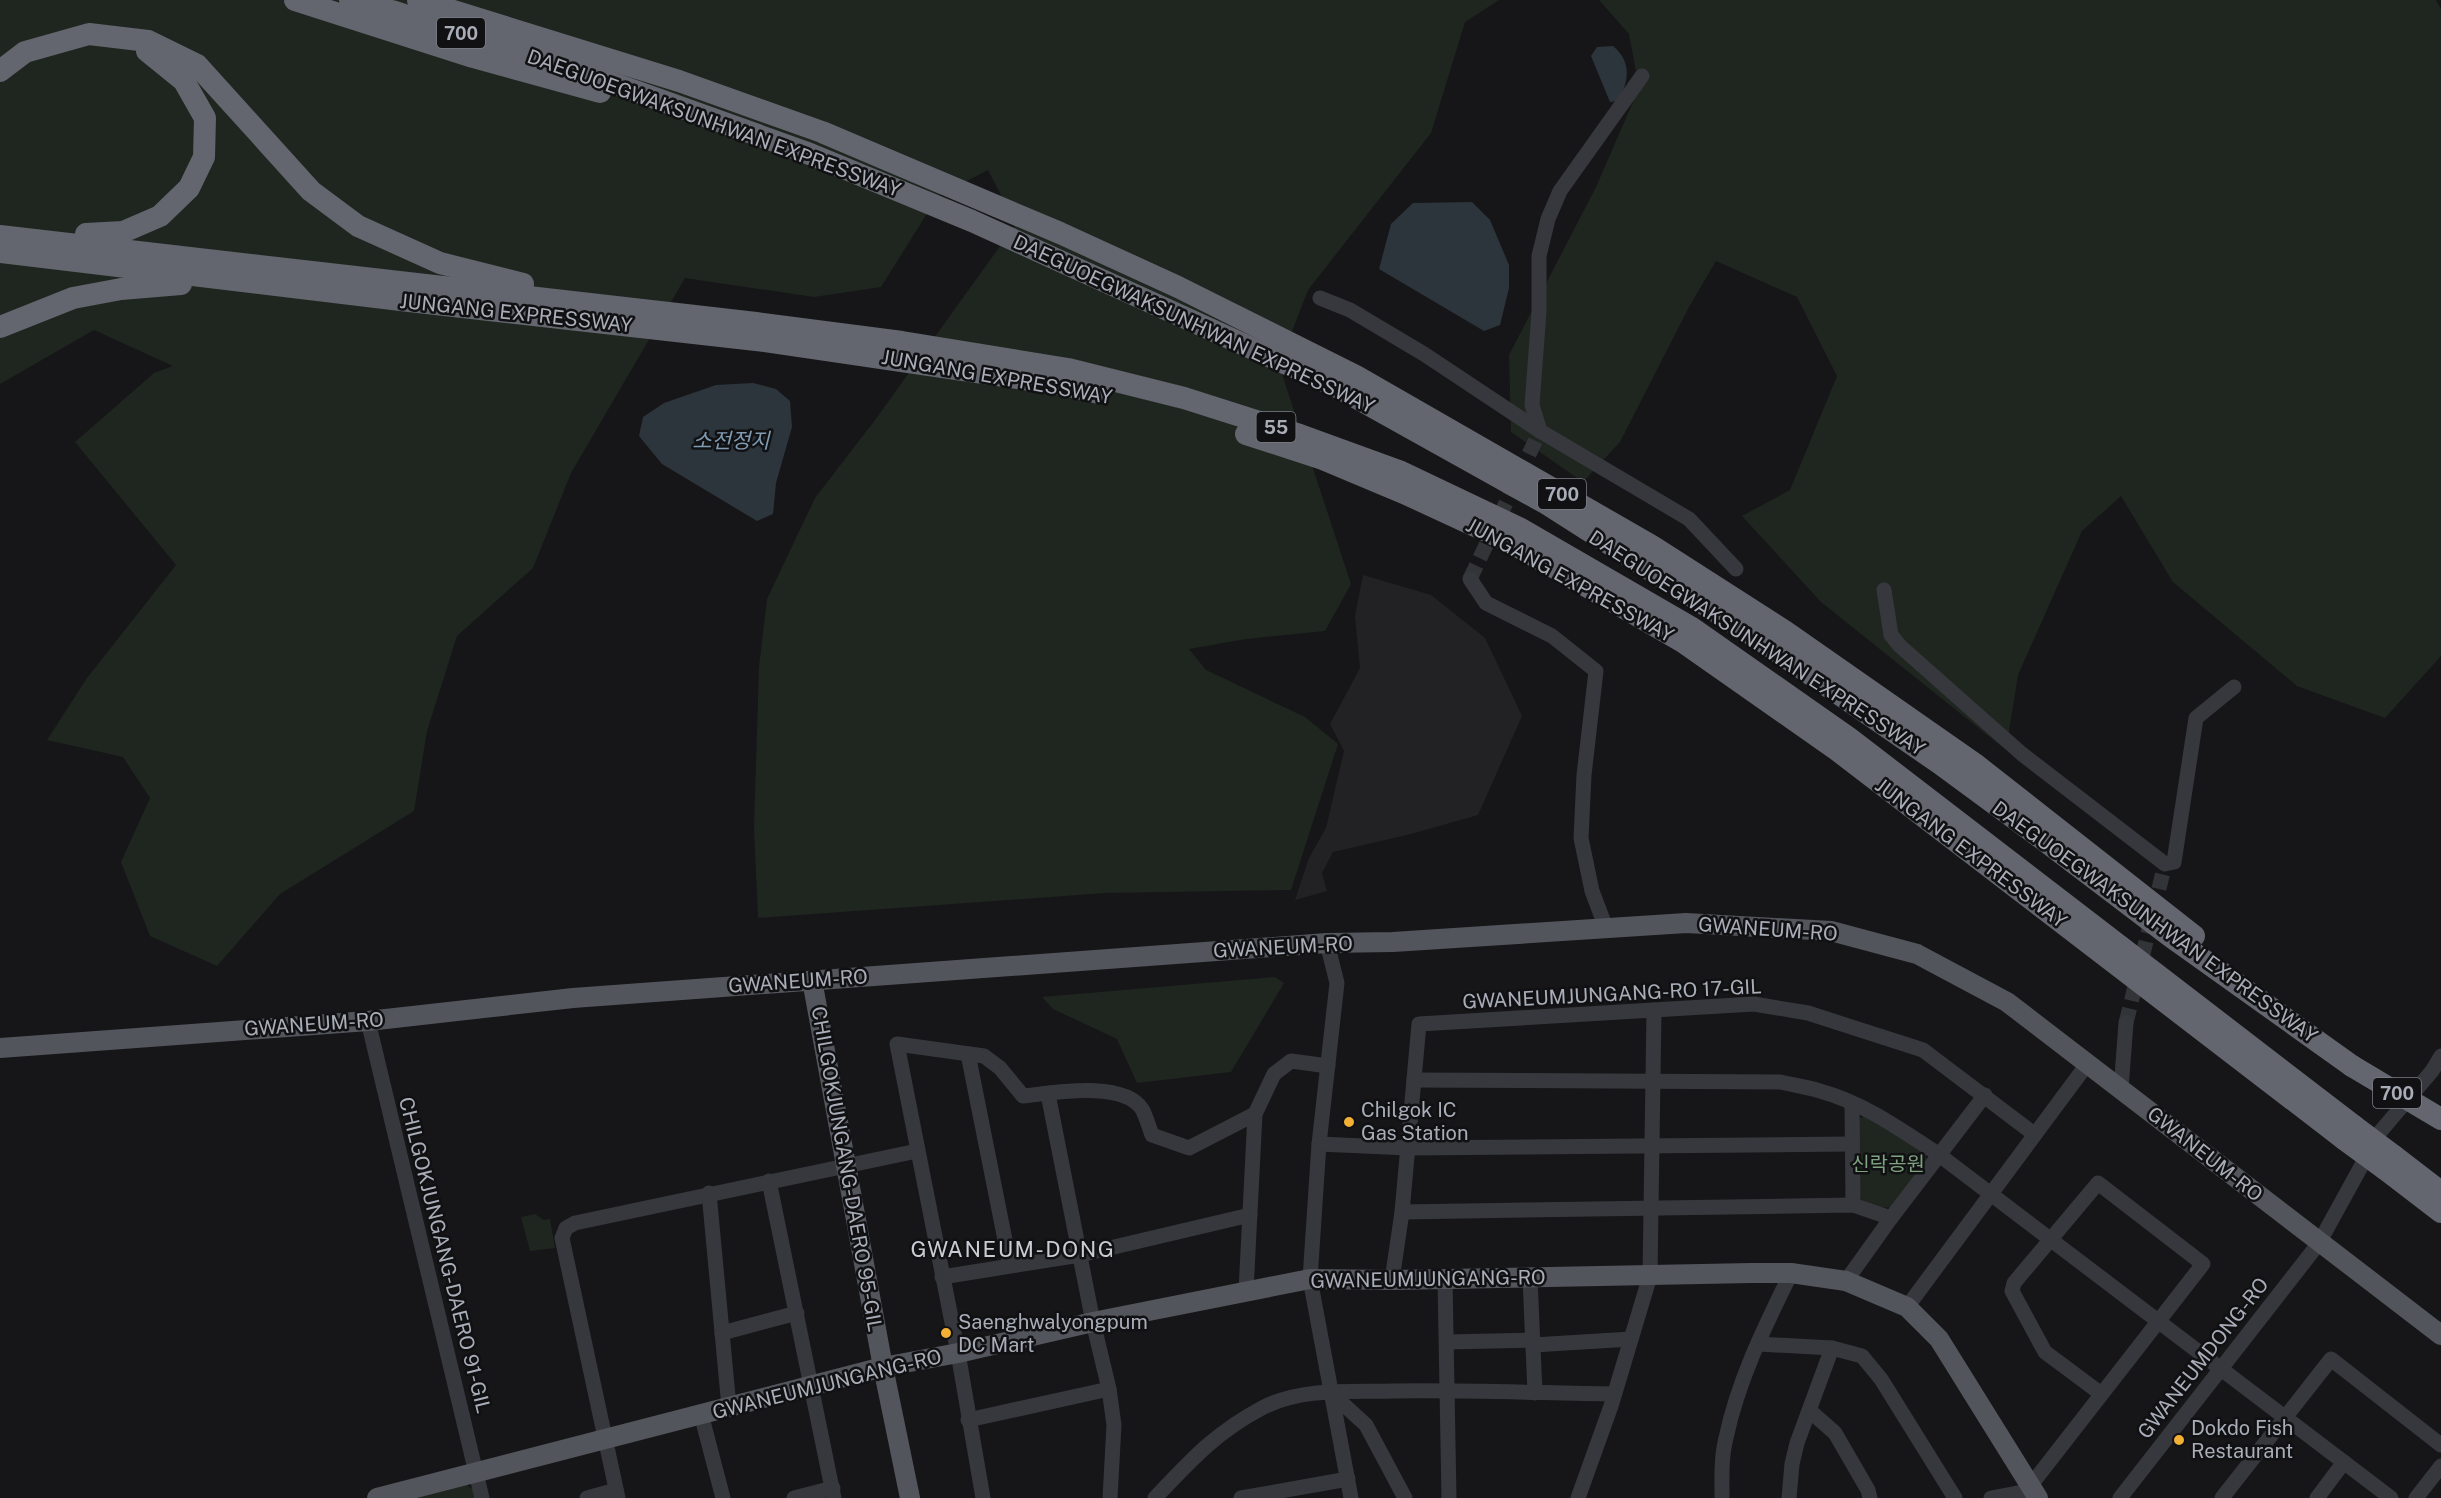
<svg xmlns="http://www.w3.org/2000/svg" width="2441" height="1498" font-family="'Public Sans','Noto Sans KR',sans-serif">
<rect width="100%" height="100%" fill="#161618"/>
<polygon fill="#222225" points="1363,575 1431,595 1485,638 1522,716 1478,815 1411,834 1333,852 1322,873 1327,891 1295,900 1309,858 1326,828 1344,751 1330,724 1360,668 1355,616"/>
<g fill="#1e261f">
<polygon points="0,0 1499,0 1465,22 1431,133 1308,290 1279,365 1351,584 1325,631 1246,639 1189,649 1206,670 1305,717 1338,744 1291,890 1105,893 758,918 754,827 759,667 767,599 815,498 875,420 1016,224 988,170 938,196 881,287 814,297 685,278 571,473 533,568 457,636 427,731 414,811 280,894 217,966 150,936 121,862 150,798 123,757 47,740 87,678 176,565 75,442 154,373 173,366 94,330 0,384"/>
<polygon points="1599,0 2436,0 2441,9 2441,656 2385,718 2297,686 2173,582 2121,496 2082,531 2018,675 2006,750 1821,602 1742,516 1790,490 1837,376 1797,297 1716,261 1689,307 1620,442 1583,482 1511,432 1509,355 1596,187 1639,88 1629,34"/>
<polygon points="1275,977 1284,983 1231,1072 1137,1083 1117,1039 1053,1009 1042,997"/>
<path d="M 1868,1114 L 1925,1152 L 1927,1163 L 1895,1207 C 1881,1209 1867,1205 1857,1196 L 1857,1120 Z"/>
<polygon points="535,1214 544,1220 550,1219 555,1248 530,1251 521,1217"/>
<polygon points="464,1483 475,1491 477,1498 405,1498"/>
</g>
<g fill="#2c353c">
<path d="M 1613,46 C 1632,62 1629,81 1618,101 L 1610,102 L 1591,56 L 1597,47 Z"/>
<polygon points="1472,202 1490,220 1509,265 1509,288 1500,325 1484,331 1379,269 1391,224 1413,203"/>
<polygon points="753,383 776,389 790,401 792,427 776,483 773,514 757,521 662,464 639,436 643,417 664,403 716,385"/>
</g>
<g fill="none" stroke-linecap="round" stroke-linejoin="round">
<g stroke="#333438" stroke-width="15" stroke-dasharray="15 8" stroke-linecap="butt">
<polyline points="1470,579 1540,431"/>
<polyline points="2126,1023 2165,864"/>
</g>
<g stroke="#37383d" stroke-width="15">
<polyline points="1320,298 1350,310 1424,354 1540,431 1689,519 1736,569"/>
<polyline points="1540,431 1532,405 1539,312 1539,256 1548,219 1560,191 1642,76"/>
<polyline points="1470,579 1486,603 1552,636 1596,671 1584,775 1581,838 1592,891 1606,928"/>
<polyline points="1884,590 1891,635 1900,646 2022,754 2165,864 2174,862 2196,718 2234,687"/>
<polyline points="1327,943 1337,983 1319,1144 1310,1279 1351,1498"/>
<polyline points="368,1021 482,1498"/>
<polyline points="968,1054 1010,1265"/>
<path d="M 1414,1080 L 1780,1082 C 1793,1085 1807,1087 1820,1091 C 1864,1103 1901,1130 1938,1154 L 2391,1498"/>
<polyline points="2121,1089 2126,1023"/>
<polyline points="1048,1094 1093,1322 1109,1389 1114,1425 1110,1498"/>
<polyline points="1852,1103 1853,1205"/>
<polyline points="1319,1144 1408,1148 1852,1144"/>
<polyline points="769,1181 834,1498"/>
<polyline points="709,1193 729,1407"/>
<polyline points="1402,1212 1853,1205 1891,1218"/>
<polyline points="942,1277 1080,1255 1250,1215"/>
<polyline points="1530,1278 1535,1393"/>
<polyline points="1445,1279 1449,1498"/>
<polyline points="1392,1280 1402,1212 1419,1024 1754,1004 1808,1013 1923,1050 2034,1134"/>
<polyline points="1846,1281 1891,1218 1985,1095"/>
<polyline points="1246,1291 1255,1114"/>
<polyline points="1907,1307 2088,1063"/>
<polyline points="722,1333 797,1313"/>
<polyline points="1447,1342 1533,1340"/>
<polyline points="1758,1344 1832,1348 1862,1356 1881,1379 1955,1498"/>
<polyline points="1533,1345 1631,1339"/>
<polyline points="1330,1392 1366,1425 1405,1498"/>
<polyline points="1810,1411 1835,1433 1868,1490 1870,1498"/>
<polyline points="701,1414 723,1498"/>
<polyline points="968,1420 1109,1389"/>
<polyline points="2031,1485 2203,1264 2098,1183 2014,1283 2012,1291 2045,1352 2100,1393"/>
<polyline points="587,1498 616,1490"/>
<polyline points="618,1498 562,1238 566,1228 575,1223 917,1151"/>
<polyline points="794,1498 833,1488"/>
<path d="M 983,1498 L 958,1353 L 897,1044 L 984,1056 L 1000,1068 L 1023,1096 C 1052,1093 1123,1080 1142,1109 C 1146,1116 1149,1127 1152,1135 L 1189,1148 L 1255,1114 L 1274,1074 L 1291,1061 L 1328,1066"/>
<path d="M 1155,1498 C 1191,1460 1215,1433 1262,1408 C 1302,1387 1353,1392 1396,1391 C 1469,1390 1542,1393 1614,1394"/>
<polyline points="1241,1498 1348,1479"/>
<polyline points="1578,1498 1611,1406 1650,1276 1654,1010"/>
<path d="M 1722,1498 C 1722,1478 1721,1457 1726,1438 C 1738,1380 1765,1326 1791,1273"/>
<polyline points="1789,1498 1792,1464 1797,1443 1832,1348"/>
<polyline points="1991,1498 2033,1490"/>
<polyline points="2120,1498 2319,1243 2380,1132 2432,1071 2441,1056"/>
<polyline points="2222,1498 2331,1359 2441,1445"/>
<polyline points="2317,1498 2344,1462"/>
<polyline points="2416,1498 2441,1466"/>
</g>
<g stroke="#53555c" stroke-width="20">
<polyline points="812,980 883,1367 910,1498"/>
<polyline points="0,1048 368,1021 573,998 1327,943 1393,942 1686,923 1831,931 1917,954 2007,1002 2441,1335"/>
<polyline points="377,1498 883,1367 958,1353 1093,1322 1310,1279 1392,1280 1751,1273 1791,1273 1846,1281 1907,1307 1939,1339 2038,1498"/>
</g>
<g stroke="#63666e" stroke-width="22">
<polyline points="295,0 473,57 600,92"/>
<polyline points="350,0 395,12 571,68 805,152 972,221 1335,386 1547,504 1768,645 1939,763 2041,838 2170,936 2352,1066"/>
<polyline points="418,0 679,81 822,132 1060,233 1178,287 1356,376 1652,546 1786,632 1975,764 2194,936"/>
<polyline points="0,71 25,52 89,34 148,41 197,65 311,191 358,226 440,263 523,284"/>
<polyline points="86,234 123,232 160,216 189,188 204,157 205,118 184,81 147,51"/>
<polyline points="0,236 756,323 902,342 1068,369 1184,398 1300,435 1399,471 1521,529 1692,628 1849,738 2354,1126"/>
<polyline points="0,252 409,301 765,341 1065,385 1099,393"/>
<polyline points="0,327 73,298 121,289 181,284"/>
<polyline points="1246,434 1323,459 1404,493 1510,542 1683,642 1837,750 2344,1139"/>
<polyline points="2394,1156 2441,1192"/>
<polyline points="2385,1169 2441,1212"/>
</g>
<g stroke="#63666e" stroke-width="22">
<polyline points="2352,1066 2441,1119"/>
<polyline points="2354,1126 2394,1156"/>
<polyline points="2344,1139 2385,1169"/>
</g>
</g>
<g fill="#f2b134" stroke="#111113" stroke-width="2">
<circle cx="1349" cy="1122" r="6"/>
<circle cx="946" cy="1333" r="6"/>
<circle cx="2179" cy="1440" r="6"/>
</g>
<g text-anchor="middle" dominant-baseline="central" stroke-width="5" stroke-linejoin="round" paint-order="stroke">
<g fill="#111113" stroke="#7b7e86" stroke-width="1.5">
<rect x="437" y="18" width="48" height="30" rx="4.5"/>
<rect x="1256.5" y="412" width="39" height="30" rx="4.5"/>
<rect x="1538" y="479" width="48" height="30" rx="4.5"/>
<rect x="2373" y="1078" width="48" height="30" rx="4.5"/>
</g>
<g font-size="18" font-weight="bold" fill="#a8adb8">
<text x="461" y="33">700</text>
<text x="1276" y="427">55</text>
<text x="1562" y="494">700</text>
<text x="2397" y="1093">700</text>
</g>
<g font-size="20" fill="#a8adb8" stroke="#111113">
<text transform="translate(714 123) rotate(20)">DAEGUOEGWAKSUNHWAN EXPRESSWAY</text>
<text transform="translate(516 313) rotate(6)">JUNGANG EXPRESSWAY</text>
<text transform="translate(1194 324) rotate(25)">DAEGUOEGWAKSUNHWAN EXPRESSWAY</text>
<text transform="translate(997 377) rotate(10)">JUNGANG EXPRESSWAY</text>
<text transform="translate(1570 580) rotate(29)">JUNGANG EXPRESSWAY</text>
<text transform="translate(1757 643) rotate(33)">DAEGUOEGWAKSUNHWAN EXPRESSWAY</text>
<text transform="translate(1971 853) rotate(37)">JUNGANG EXPRESSWAY</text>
<text transform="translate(2155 922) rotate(36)">DAEGUOEGWAKSUNHWAN EXPRESSWAY</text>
<text transform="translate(1768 929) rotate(4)">GWANEUM-RO</text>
<text transform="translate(1283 947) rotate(-3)">GWANEUM-RO</text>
<text transform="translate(798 981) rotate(-4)">GWANEUM-RO</text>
<text transform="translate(1612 994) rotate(-3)">GWANEUMJUNGANG-RO 17-GIL</text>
<text transform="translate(314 1024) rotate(-4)">GWANEUM-RO</text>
<text transform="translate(2205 1154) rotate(38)">GWANEUM-RO</text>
<text transform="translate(847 1169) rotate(80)">CHILGOKJUNGANG-DAERO 95-GIL</text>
<text transform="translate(445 1255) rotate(76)">CHILGOKJUNGANG-DAERO 91-GIL</text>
<text transform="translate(1428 1279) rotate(-1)">GWANEUMJUNGANG-RO</text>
<text transform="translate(2203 1358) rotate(-52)">GWANEUMDONG-RO</text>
<text transform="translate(827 1384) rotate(-14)">GWANEUMJUNGANG-RO</text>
</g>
<g font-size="20" fill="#a8adb8" stroke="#111113" text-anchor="start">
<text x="1361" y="1110">Chilgok IC<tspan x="1361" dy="23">Gas Station</tspan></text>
<text x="958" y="1322">Saenghwalyongpum<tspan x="958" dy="23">DC Mart</tspan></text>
<text x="2191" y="1428">Dokdo Fish<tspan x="2191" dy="23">Restaurant</tspan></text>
</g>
<g font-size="20" fill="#7fa381" stroke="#111113">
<text x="1888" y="1164">신락공원</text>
</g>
<g font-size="21" font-style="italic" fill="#7f9bb3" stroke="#111113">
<text x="731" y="440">소전정지</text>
</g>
<g font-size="22" letter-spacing="1.5" fill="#c9ccd4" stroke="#111113">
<text x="1013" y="1249">GWANEUM-DONG</text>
</g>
</g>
</svg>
